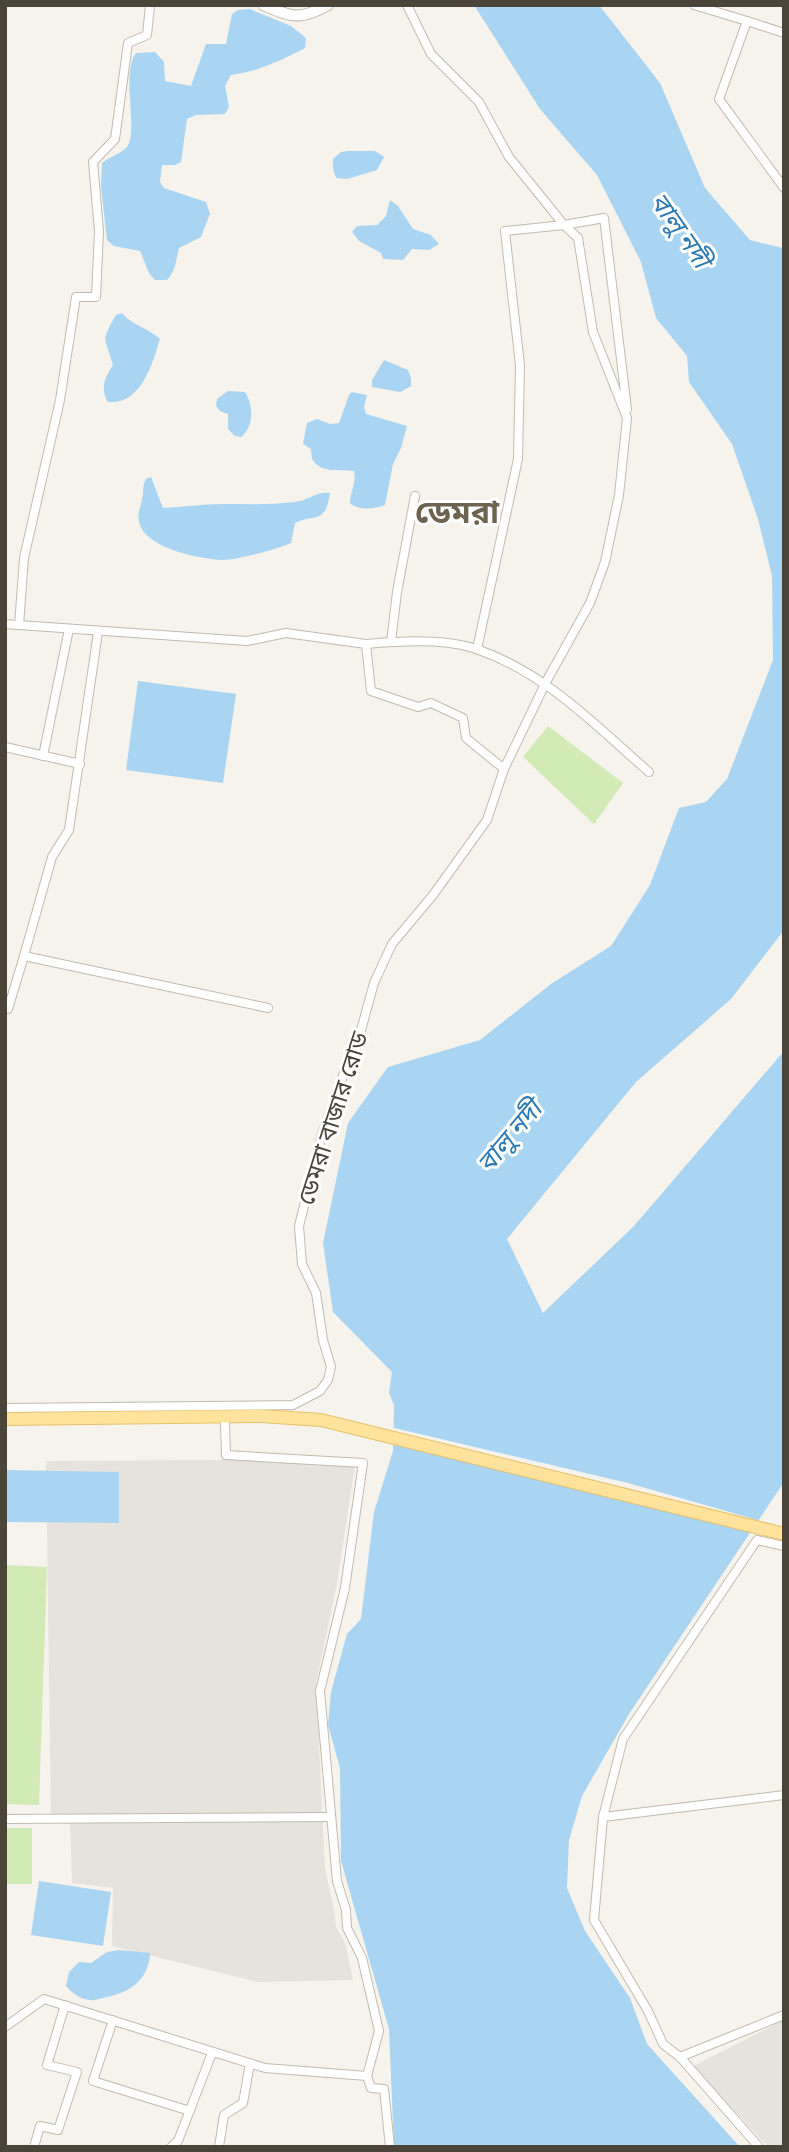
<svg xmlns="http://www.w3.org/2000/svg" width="789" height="2152" font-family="'Titillium Web','Noto Sans Bengali',sans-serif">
<rect width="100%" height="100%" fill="#f6f3ec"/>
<g fill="#e6e2dd">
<polygon points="356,1459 336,1589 316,1683 325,1869 334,1909 336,1927 346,1945 353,1980 258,1982 112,1946 113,1888 72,1883 70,1824 51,1821 46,1461"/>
<polygon points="784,2020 784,2147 768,2147 693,2066"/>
</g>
<g fill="#d2eab5">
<polygon points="548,726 623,783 594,824 523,757"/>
<polygon points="5,1565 47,1567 39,1805 5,1804"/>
<rect x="5" y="1828" width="27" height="56"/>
</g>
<g fill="#a9d4f2">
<polygon points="474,5 599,5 660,83 705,188 750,240 783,248 784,251 784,930 731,999 636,1082 507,1239 543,1313 634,1226 784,1051 784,1482 629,1714 582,1796 569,1840 567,1888 585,1931 630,1998 647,2044 740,2147 394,2147 389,2029 341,1861 340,1768 328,1725 331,1692 347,1634 361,1619 374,1512 393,1451 394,1405 389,1393 392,1372 333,1312 323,1243 348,1123 388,1067 480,1040 551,984 611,946 650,885 679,808 706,802 727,779 773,660 772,576 758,519 732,444 689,382 687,356 656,318 641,262 597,175 540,109"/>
<path d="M 250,9 L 291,26 L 306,38 L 305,48 C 282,60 257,72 231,75 L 225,86 L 229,107 L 225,114 L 196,115 L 187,119 L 181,162 L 175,165 L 162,165 L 160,182 L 164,188 L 206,202 L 210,214 L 201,237 L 179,248 C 176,260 176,270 167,280 L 155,280 L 149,273 L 140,251 L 114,246 L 107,240 L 101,187 L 102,163 C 109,157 120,154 126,148 C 140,133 120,74 136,53 L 155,52 L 164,62 L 165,81 L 191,86 L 206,44 L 226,44 L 232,14 L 238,10 Z"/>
<polygon points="349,151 375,151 384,157 377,170 347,179 336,178 333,169 333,159 341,152"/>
<polygon points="390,200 398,206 413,229 431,235 439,244 429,250 412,249 403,260 383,259 381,253 359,241 352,232 357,226 377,225 386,216"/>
<path d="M 122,313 C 133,326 148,328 160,339 C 152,365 141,405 108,402 C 100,388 105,377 113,365 C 105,336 100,343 116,315 Z"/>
<polygon points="384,360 408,370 411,378 411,386 400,392 372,387 372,380"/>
<path d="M 228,391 L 245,392 C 254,406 254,427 241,437 L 235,436 L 228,429 L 228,414 L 220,411 L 216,406 L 217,399 Z"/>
<path d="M 352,392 L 367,395 L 364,407 L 366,414 L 407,426 L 401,448 L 393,464 L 385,505 C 374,509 359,511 350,503 C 350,491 357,482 354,471 C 339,469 321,474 312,459 L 311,449 L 303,444 L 307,423 L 317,419 L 330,424 L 339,423 L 349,395 Z"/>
<path d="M 151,477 L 163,508 C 183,507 204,504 223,504 C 247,504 270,505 294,502 C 308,501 316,491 330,493 C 325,525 316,513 295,523 L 291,543 C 277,549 238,560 223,560 C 200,559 143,548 139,521 C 137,513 141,506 142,499 C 144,492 142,486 146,479 Z"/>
<polygon points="138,681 236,694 223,783 126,770"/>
<polygon points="5,1470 119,1472 119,1523 5,1522"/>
<polygon points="39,1881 111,1892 103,1946 31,1935"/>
<path d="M 119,1950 L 150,1953 C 149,1979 131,1992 107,1997 C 102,1998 95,2001 90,2000 C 80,1999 72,1993 66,1986 L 69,1972 L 79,1962 L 91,1963 L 107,1952 Z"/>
</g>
<polygon fill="#f6f3ec" points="390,1427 628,1483 761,1521 755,1532 390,1440"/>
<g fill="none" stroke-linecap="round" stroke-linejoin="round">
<g stroke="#c2bbae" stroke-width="10">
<g id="minor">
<polyline points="694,5 747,21"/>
<polyline points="784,33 747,21 719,99 784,188"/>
<polyline points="5,624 247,641 286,633 366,644 371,691 418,707 431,703 463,718 466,738 504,769"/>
<polyline points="19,625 24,558 60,400 76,297 96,297 99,231 93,162 115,139 128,43 147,35 150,5"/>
<polyline points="98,632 69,830 52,857 24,956 268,1008"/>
<polyline points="391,642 397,592 415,496"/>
<path d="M 366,644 C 401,641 447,638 479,650 C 547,674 596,726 649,772"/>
<polyline points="477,649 518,459 520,365 505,231 564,225 604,218 627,409"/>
<polyline points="5,747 80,764"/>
<polyline points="43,756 69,629"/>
<polyline points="8,1009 24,956"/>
<polyline points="5,1408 293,1405 320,1391 328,1380 331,1367 323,1340 316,1293 302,1264 299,1226 322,1134 344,1073 355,1052 374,983 392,944 433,895 487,820 504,769 546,682 590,603 605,562 619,495 627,418 593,332 578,238 564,225 509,157 479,102 431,54 407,5"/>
<polyline points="225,1424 226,1455 363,1463 345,1588 320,1691 337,1881 346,1910 347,1928 362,1958 379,2031 367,2076 371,2088 384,2089 390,2147"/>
<polyline points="603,1817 784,1795"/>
<polyline points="5,1819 331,1817"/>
<polyline points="113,2020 93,2081 190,2111"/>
<polyline points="5,2027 44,1999 265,2068 367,2076"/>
<polyline points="680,2057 784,2015"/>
<polyline points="34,2147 40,2126 58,2130 77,2072 47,2065 65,2005"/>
<polyline points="171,2147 178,2141 212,2053"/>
<polyline points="219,2147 224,2115 243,2103 250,2063"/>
<polyline points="759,2147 680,2057 663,2044 648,2011 594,1920 603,1817 623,1739 757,1540 784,1546"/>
</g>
</g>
<g stroke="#c2bbae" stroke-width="12">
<path id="tertiary" d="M 263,5 C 292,17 299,21 328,5"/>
</g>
<g stroke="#e6c16a" stroke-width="14">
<polyline id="primary" points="5,1419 261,1416 321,1420 784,1534"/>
</g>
<use href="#minor" stroke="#fff" stroke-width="8"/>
<use href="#tertiary" stroke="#fff" stroke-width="10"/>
<use href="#primary" stroke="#ffe39c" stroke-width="12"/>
</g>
<g text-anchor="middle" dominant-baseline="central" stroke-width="6" stroke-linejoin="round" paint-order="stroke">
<g font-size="24" fill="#4b4439" stroke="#fff">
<text transform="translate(332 1118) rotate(-72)">ডেমরা বাজার রোড</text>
</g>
<g font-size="26" font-style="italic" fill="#2e7ab2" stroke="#fff">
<text transform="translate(681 230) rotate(55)">বালু নদী</text>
<text transform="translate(509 1136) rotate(-50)">বালু নদী</text>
</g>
<g font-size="32" font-weight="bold" fill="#6e6250" stroke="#fff">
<text x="457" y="511">ডেমরা</text>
</g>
</g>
<rect width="789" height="2152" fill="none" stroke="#4b4439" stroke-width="14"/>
</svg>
